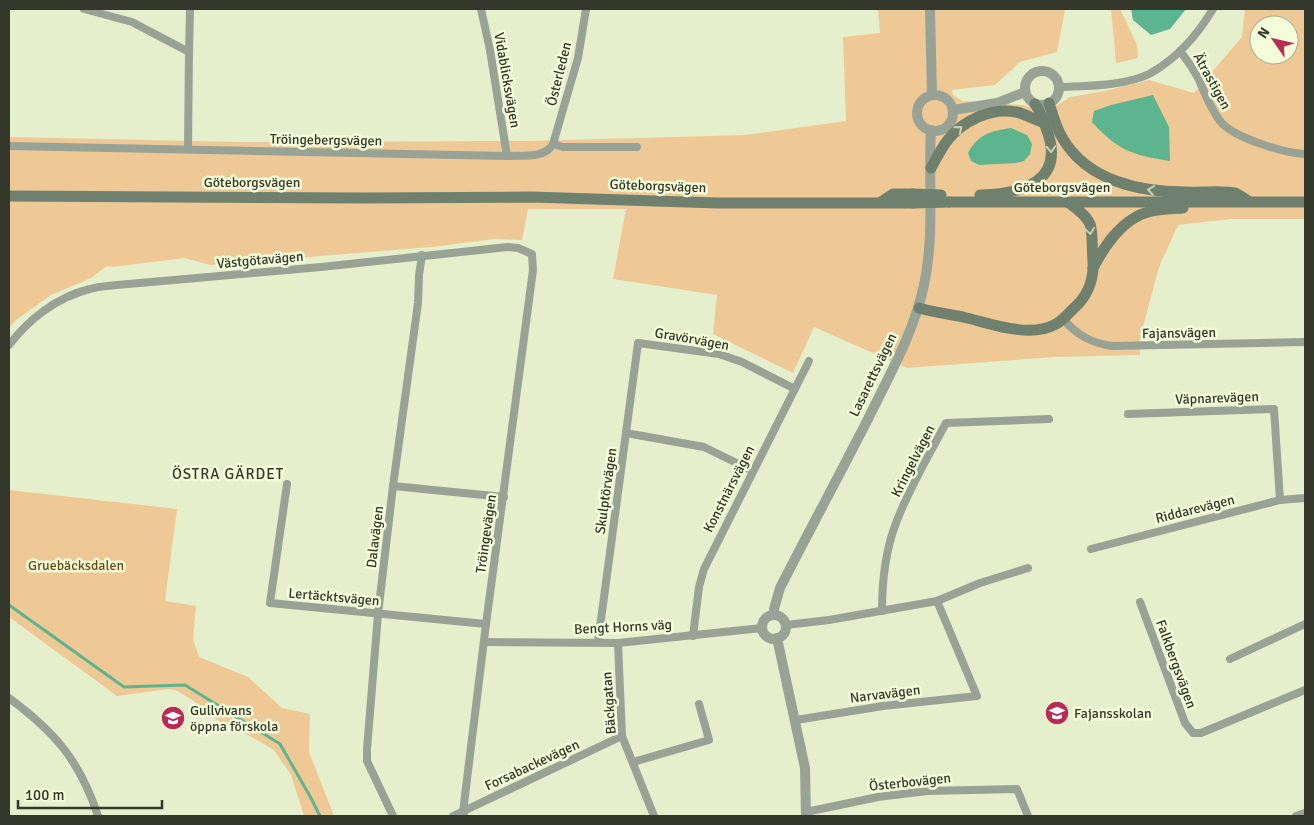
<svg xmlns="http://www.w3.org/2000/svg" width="1314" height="825" font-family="Signika,sans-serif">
<rect width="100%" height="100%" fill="#e6efcc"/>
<g fill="#eec995" fill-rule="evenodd">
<path d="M 878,9 L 1065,9 L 1057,52 L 1020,62 L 995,85 L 952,90 L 953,95 L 963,101 L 1023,105 L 1050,110 L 1070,97 L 1105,91 L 1149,80 L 1194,93 L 1242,37 L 1245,9 L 1305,9 L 1305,219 L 1230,219 L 1178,225 L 1159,267 L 1140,338 L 1140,355 L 1054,357 L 907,368 L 814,327 L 793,373 L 713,334 L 717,295 L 613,279 L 626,209 L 528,209 L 522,240 L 495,239 L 432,247 L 210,265 L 185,258 L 112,267 L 107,266 L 91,278 L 51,295 L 16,320 L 9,328 L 9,137 L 240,142 L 529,141 L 746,135 L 846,121 L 843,37 L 880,33 ZM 1259,25 L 1289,25 L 1289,55 L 1259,55 Z"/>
<polygon points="1111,9 1120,9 1137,45 1138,58 1116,63"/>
<polygon points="9,490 177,509 165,601 196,606 193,639 199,657 248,677 282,708 310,714 309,752 334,816 304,816 291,775 274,750 250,736 219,721 195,702 178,691 169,689 117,696 9,617"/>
</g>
<g fill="#5cb58f">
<polygon points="1131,9 1186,9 1170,29 1151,35 1133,20"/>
<path d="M 1153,95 L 1169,127 L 1170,161 C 1133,155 1118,151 1092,122 L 1094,111 L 1111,105 Z"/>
<path d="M 1011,128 L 1027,135 L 1032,144 L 1030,154 L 1024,161 L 1016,163 L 979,165 L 971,161 L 968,153 C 978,134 991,131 1011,128 Z"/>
</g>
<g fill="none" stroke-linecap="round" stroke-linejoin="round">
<polyline stroke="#5cb58f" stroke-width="3" points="9,605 124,687 185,685 280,744 311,798 320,816"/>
<g stroke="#98a396" stroke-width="8">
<polyline points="84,9 132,22 189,52 188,149"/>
<polyline points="481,9 490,50 507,156"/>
<path d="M 1180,51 C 1187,60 1194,70 1199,80 C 1205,94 1211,109 1220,121 C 1233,138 1285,153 1305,154"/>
<polyline points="189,52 190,9"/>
<path d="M 1059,87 C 1086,86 1127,86 1151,73 C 1177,58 1198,34 1213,9"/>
<polyline points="553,144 563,147 637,147"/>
<path d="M 9,146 L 507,156 C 522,155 545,159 553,144 L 578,58 L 586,9"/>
<path d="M 1063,319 C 1077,335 1091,343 1112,346 L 1305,342"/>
<path d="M 9,345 C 29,319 57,297 90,289 C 99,286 109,286 117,285 L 321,267 L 508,247 L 518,248 L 532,254 L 533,270 L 486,624 L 463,812 L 464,816"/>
<polyline points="1128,414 1274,409 1280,500"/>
<polyline points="626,433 704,447 753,471"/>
<polyline points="287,484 270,603 486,624"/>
<polyline points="393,486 504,497"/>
<polyline points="1091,549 1280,500 1305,498"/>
<polyline points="1140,602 1185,723 1193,733 1201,733 1305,690"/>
<path d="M 882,611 C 882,583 886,549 896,523 C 909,488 929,455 946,423 L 1049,419"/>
<polyline points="786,625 829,620 937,601 980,583 1028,568"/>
<polyline points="693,636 699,587 704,569 809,361"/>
<polyline points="484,642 618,643 762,628"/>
<polyline points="598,642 638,343 719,354 742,362 795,389"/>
<polyline points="618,643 622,736 654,816"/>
<polyline points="1230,659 1305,624"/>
<path d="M 9,698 C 55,732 80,761 98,816"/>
<polyline points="796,720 883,706 977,696 937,601"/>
<polyline points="633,762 709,740 699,704"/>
<polyline points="806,812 878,797 927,791 1017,789 1028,816"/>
<polyline points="393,816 367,761 367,749 378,614 393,486 418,303 419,275 422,255"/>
<polyline points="453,816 622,736"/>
<polyline points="1296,816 1305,813"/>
</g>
<g stroke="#98a396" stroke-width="10">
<polyline points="930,9 932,95"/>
<circle cx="1042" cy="88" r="17"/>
<circle cx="935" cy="113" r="18"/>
<polyline points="953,110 997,103 1025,92"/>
<path d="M 774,614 L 774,609 L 780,588 C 809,531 840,474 869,417 C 890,374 914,332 924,285 C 935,234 928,181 931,130"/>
<circle cx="774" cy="627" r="12"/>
<polyline points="777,638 805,768 806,816"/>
</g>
<g stroke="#70806e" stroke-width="11">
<path d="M 1049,103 C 1053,116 1056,128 1063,139 C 1088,181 1140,192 1185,192 C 1196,193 1226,190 1235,193 C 1239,195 1244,198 1248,201"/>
<path d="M 931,168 C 936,159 941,149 947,141 C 962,121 991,107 1016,112 C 1026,114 1035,120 1045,123"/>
<path d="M 980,195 C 1023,194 1067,181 1046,128 C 1043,119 1041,112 1035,104"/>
<polyline points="9,196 364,198 532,197 717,203 913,203"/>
<polyline points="881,202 893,194 913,194"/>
<polyline points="949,202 1305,202"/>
<path d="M 1093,268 C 1103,249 1116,228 1136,217 C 1149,209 1168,209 1183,208"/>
<path d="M 919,308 C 933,312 948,314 963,317 C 989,323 1030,339 1056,324 C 1062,321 1068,314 1073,309 C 1087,297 1094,280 1093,262 C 1092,252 1093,232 1090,224 C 1086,215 1076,208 1069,203"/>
</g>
<g stroke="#70806e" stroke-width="11">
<polyline points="913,194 941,195"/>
<polyline points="913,203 949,202"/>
</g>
</g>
<defs><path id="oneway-chevron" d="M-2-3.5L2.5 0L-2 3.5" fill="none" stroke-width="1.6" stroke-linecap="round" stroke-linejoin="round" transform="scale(1.25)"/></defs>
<g stroke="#c5d1b4">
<use href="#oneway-chevron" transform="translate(959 129) rotate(-40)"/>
<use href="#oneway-chevron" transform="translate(1051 149) rotate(87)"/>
<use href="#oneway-chevron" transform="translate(1151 190) rotate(-172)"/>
<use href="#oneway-chevron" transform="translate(1090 231) rotate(82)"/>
</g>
<defs>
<g id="school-disc" transform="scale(1.25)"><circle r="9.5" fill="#ba2a53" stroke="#f3fdd9"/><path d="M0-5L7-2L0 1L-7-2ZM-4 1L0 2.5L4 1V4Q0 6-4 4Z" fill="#fff"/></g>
</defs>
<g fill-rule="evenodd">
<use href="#school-disc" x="1057" y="713"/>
<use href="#school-disc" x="173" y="718"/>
</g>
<g text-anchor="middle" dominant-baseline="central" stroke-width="5" stroke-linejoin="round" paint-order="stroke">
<g font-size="14" fill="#34382a" stroke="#f3fdd9">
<text transform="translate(559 74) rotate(-76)">Österleden</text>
<text transform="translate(507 80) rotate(80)">Vidablicksvägen</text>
<text transform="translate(1212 81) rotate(61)">Ätrastigen</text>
<text transform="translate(326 140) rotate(1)">Tröingebergsvägen</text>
<text x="252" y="182">Göteborgsvägen</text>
<text transform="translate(658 186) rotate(2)">Göteborgsvägen</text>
<text x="1062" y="187">Göteborgsvägen</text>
<text transform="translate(260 260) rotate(-5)">Västgötavägen</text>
<text transform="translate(1179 333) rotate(-1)">Fajansvägen</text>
<text transform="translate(692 339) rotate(10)">Gravörvägen</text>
<text transform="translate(873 375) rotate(-64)">Lasarettsvägen</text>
<text transform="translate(1217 398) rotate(-2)">Väpnarevägen</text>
<text transform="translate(913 461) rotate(-63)">Kringelvägen</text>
<text transform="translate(729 489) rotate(-63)">Konstnärsvägen</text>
<text transform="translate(606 491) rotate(-82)">Skulptörvägen</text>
<text transform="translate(1195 509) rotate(-14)">Riddarevägen</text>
<text transform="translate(486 534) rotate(-82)">Tröingevägen</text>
<text transform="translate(375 537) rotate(-83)">Dalavägen</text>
<text transform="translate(334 597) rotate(5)">Lertäcktsvägen</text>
<text transform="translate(623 627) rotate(-3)">Bengt Horns väg</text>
<text transform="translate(1176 664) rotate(70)">Falkbergsvägen</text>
<text transform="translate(885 694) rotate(-7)">Narvavägen</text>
<text transform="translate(609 703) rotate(-94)">Bäckgatan</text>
<text transform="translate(532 765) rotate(-25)">Forsabackevägen</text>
<text transform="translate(910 782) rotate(-6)">Österbovägen</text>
</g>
<g font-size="14" fill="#6b4b15" stroke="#f3fdd9">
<text x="76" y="565">Gruebäcksdalen</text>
</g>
<g font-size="14" fill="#34382a" stroke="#f3fdd9" text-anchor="start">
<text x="190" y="710">Gullvivans<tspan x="190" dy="16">öppna förskola</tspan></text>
<text x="1074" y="713">Fajansskolan</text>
</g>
<g font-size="15" letter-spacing="1" fill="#34382a" stroke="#f3fdd9">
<text x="228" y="474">ÖSTRA GÄRDET</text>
</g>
</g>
<rect width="1314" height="825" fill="none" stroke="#34382a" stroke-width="20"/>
<g transform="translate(1274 40) rotate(304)"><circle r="24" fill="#f3fdd9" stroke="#a7ae93"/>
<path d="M0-4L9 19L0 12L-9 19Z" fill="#ba2a53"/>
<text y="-8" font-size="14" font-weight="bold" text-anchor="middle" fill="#34382a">N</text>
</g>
<path d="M18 800v8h144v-8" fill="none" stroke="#34382a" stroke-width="2.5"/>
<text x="25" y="800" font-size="15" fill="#34382a" stroke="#f3fdd9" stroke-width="4" paint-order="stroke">100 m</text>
</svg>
